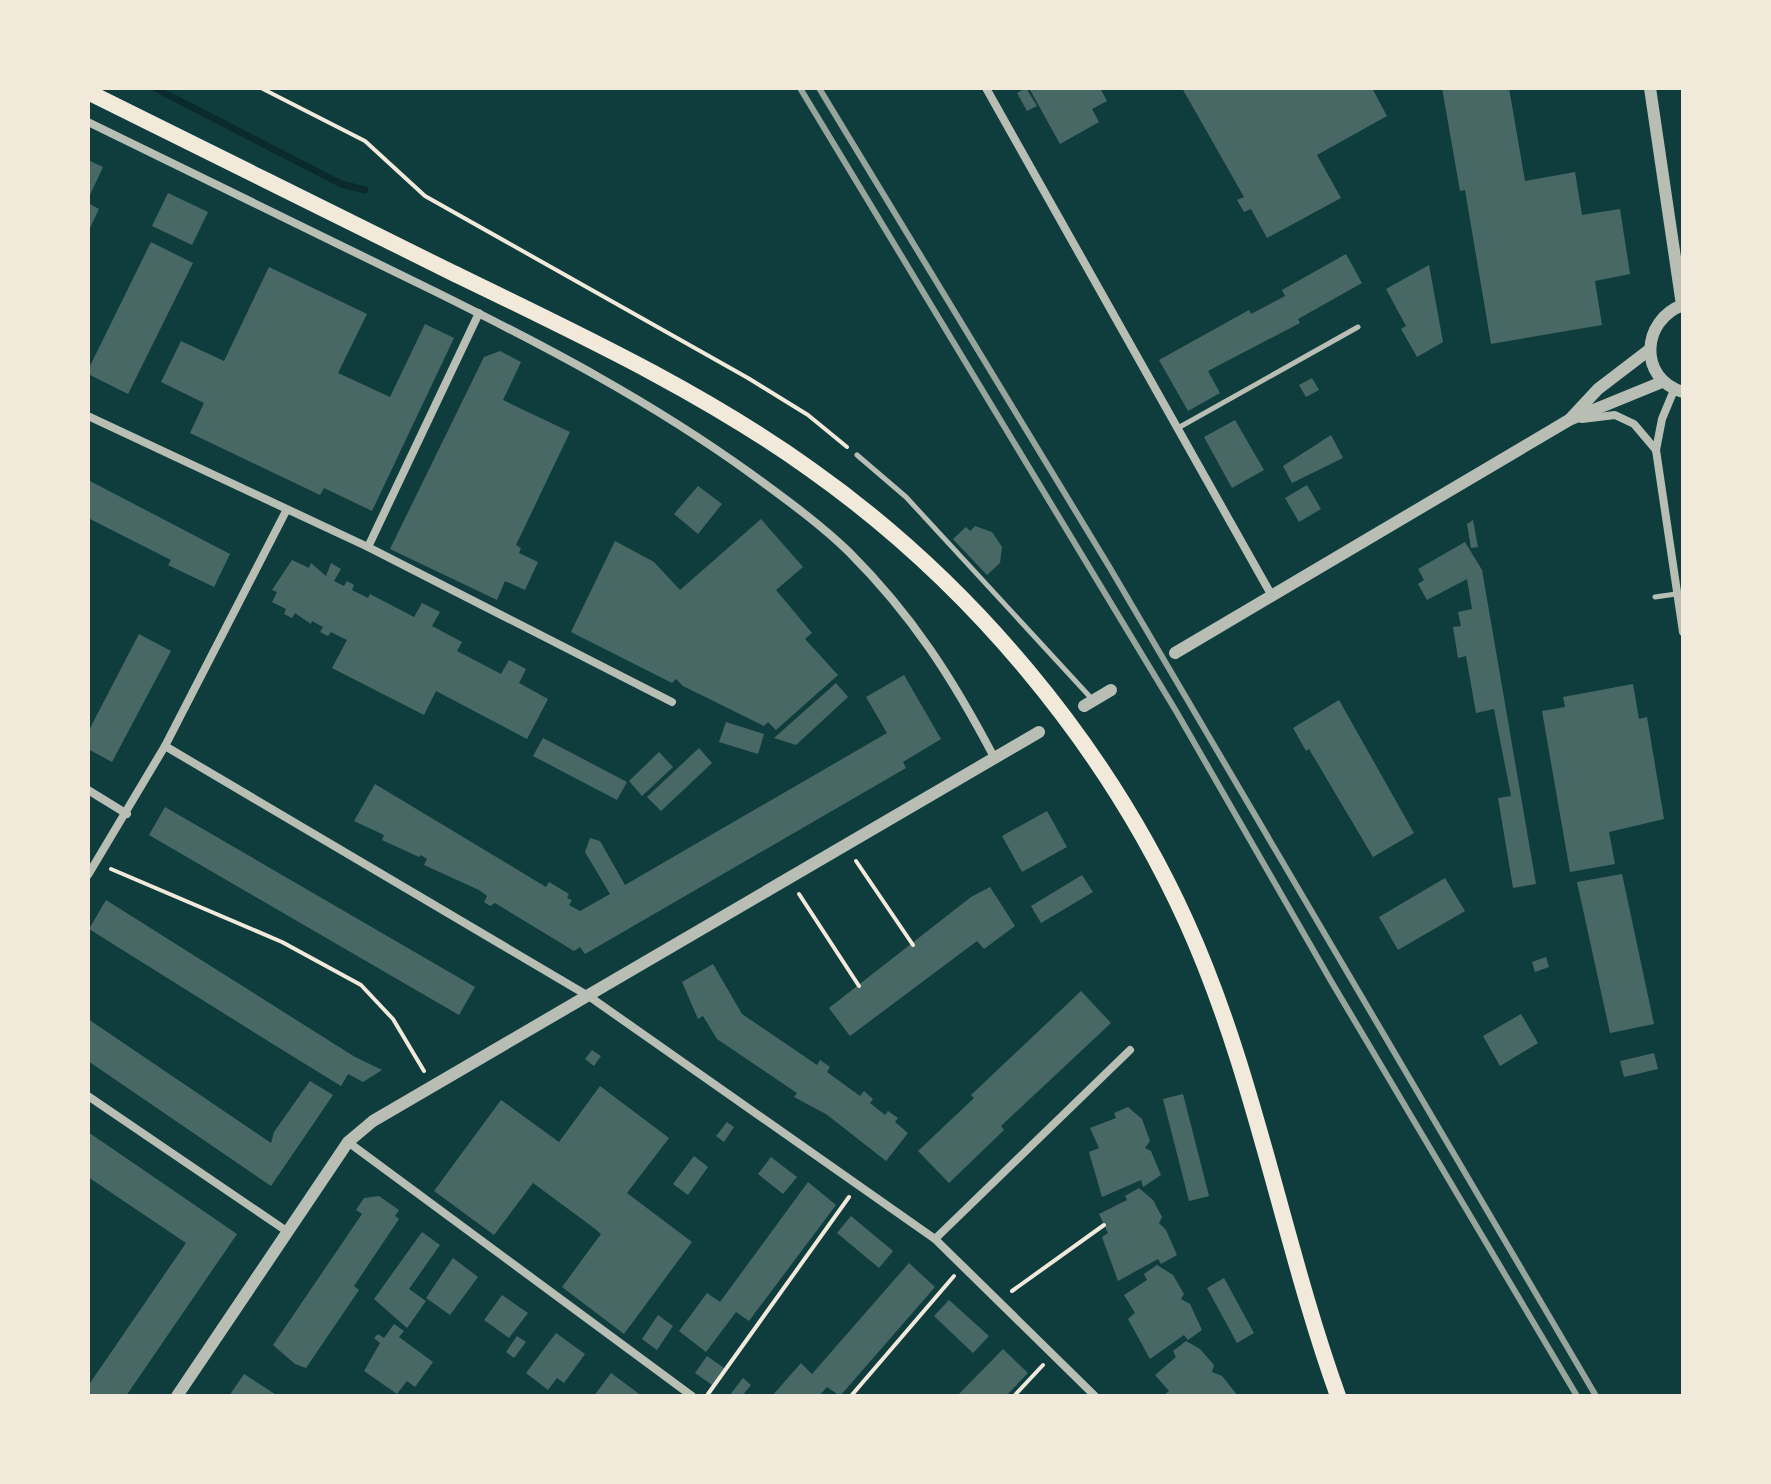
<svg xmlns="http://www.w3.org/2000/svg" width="1771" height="1484" font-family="'Playfair Display',serif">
<rect width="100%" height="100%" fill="#0f3d3e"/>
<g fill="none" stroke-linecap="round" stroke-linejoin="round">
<polyline stroke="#0a2a2b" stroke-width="7" points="155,88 341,184 365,190"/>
</g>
<g fill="#486865">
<polygon points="1026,88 1037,106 1027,111 1017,93"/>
<polygon points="1029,88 1100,88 1107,101 1092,109 1099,122 1060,144"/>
<polygon points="1182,88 1372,88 1387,116 1317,155 1341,198 1267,238 1251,209 1244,212 1237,200 1244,197"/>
<polygon points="1442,88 1509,88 1525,181 1575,172 1582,215 1620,209 1630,274 1595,281 1602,325 1491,344 1465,190 1460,191"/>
<polygon points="88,160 103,167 90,195 88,194"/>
<polygon points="168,193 208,212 192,245 152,226"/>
<polygon points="90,204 99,209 88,232 88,208"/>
<polygon points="151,242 193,263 128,394 88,374 88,370"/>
<polygon points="1346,254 1362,283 1298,319 1300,323 1208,371 1220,393 1188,411 1159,360 1249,310 1251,314 1285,296 1282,290"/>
<polygon points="1429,265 1443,342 1417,357 1401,329 1406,326 1386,289"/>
<polygon points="269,267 367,314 338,373 390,397 425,324 454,338 372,511 324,488 320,495 190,433 204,403 161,382 181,341 224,361"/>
<polygon points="500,351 521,362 503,400 570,432 516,545 521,548 519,553 538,562 525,590 505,581 497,600 390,549 484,357"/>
<polygon points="1312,378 1319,390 1306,397 1299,385"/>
<polygon points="1235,420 1264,470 1232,488 1204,437"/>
<polygon points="1331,435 1343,458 1292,483 1283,466"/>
<polygon points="88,480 230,554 214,587 168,565 171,560 88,518"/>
<polygon points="1307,485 1321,509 1299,522 1285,498"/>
<polygon points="698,486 722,504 698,534 674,514"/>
<polygon points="761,519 803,567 776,590 812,633 805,639 838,675 776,730 768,722 764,726 683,686 676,679 672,683 571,632 615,541 654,562 680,590"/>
<polygon points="1473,520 1478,547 1471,548 1467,524"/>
<polygon points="975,526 992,532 1002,547 1000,563 987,575 953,539 966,527 970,531"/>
<polygon points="1465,542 1482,570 1536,884 1513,888 1498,798 1511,796 1494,709 1476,713 1466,656 1458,658 1453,627 1461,626 1458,612 1472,609 1467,579 1427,600 1418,584 1424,580 1418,569"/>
<polygon points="292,560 309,568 311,563 326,576 331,563 341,569 334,581 344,586 347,581 354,585 352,590 368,598 370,594 414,617 422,603 440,612 432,626 462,642 457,651 501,674 509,660 526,669 519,683 548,699 527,739 436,691 424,715 332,668 347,640 331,632 328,636 320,632 323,627 312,621 311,624 295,613 292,618 284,614 286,609 272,602 277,592 272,590"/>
<polygon points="139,634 171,651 112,762 88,749 88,732"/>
<polygon points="904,675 941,739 903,762 906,768 585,954 580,947 574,951 495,903 490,906 484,902 487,896 479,890 424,865 427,859 421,855 419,857 382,840 384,835 354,821 375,784 546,887 549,882 569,894 567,898 572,900 569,905 580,911 610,894 585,852 590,838 600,841 625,885 887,733 866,697"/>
<polygon points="836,683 848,697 796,745 774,738"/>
<polygon points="1633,684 1639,719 1647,717 1664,819 1609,832 1615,864 1570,872 1542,711 1565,707 1563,697"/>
<polygon points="1339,700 1414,833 1373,857 1309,749 1306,751 1293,728"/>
<polygon points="726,722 764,734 758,754 719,742"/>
<polygon points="543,738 627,782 617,800 533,756"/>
<polygon points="699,748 712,763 661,811 647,797"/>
<polygon points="659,752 673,767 642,796 629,781"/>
<polygon points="165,807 475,987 459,1015 149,835"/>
<polygon points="1047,811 1067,847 1022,872 1002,836"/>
<polygon points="1622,874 1654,1024 1610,1033 1577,882"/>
<polygon points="1082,875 1093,892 1041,923 1031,906"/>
<polygon points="1445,878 1465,911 1398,950 1379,917"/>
<polygon points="990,887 1015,926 984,949 977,941 850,1036 829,1008 971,897"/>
<polygon points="106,900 355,1057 382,1070 363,1082 348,1074 341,1086 276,1046 89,929"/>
<polygon points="1546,957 1549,967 1535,972 1532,962"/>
<polygon points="713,964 742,1014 817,1065 820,1060 830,1067 827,1072 860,1096 864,1091 873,1099 870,1103 885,1115 888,1111 898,1118 895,1122 908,1133 886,1161 826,1114 794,1097 797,1093 717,1039 703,1016 698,1019 682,982"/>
<polygon points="1081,991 1111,1023 1001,1126 1004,1130 949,1183 918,1151 974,1098 971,1095"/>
<polygon points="1521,1014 1538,1043 1500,1066 1483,1036"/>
<polygon points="88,1019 271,1143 274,1132 310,1081 333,1095 271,1186 88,1061"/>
<polygon points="592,1050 601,1056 594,1066 585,1059"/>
<polygon points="1654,1053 1658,1069 1624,1077 1620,1061"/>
<polygon points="600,1086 669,1138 627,1193 692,1242 624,1334 562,1287 601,1234 594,1228 533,1183 494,1235 434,1191 501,1100 559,1142"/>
<polygon points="1183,1094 1209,1196 1189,1201 1163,1099"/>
<polygon points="1128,1107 1142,1119 1150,1141 1145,1148 1151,1151 1161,1175 1143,1187 1141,1180 1102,1197 1089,1152 1099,1148 1090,1128 1116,1118 1114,1113"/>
<polygon points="727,1122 734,1127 724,1142 716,1136"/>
<polygon points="88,1132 237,1234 126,1396 88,1396 88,1386 186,1243 88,1177"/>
<polygon points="694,1156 708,1167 688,1195 673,1184"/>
<polygon points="771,1157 797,1177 783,1194 758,1174"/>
<polygon points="808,1182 836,1205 749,1321 736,1312 706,1352 679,1331 707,1293 720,1302"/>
<polygon points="1139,1188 1153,1200 1162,1217 1159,1223 1166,1230 1177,1255 1161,1264 1158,1259 1118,1281 1102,1237 1108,1233 1099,1214 1127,1200 1125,1196"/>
<polygon points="379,1196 399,1210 395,1216 399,1219 354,1286 359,1290 306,1368 295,1364 273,1345 362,1214 356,1210 364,1198"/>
<polygon points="851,1216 893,1251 879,1268 837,1233"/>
<polygon points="422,1232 440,1245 409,1289 426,1301 407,1328 374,1299"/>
<polygon points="453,1258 478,1277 450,1315 426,1298"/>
<polygon points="909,1263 935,1287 840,1396 827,1387 819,1396 772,1396 801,1363 812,1374"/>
<polygon points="1157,1265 1173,1275 1184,1294 1181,1299 1190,1304 1202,1330 1188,1340 1184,1335 1150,1359 1128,1319 1135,1313 1124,1295 1147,1280 1144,1274"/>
<polygon points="1224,1278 1254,1333 1237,1343 1207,1288"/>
<polygon points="502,1295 528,1313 509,1338 484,1320"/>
<polygon points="949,1300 989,1336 973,1353 934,1316"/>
<polygon points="658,1315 673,1326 657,1350 642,1339"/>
<polygon points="394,1324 404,1331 399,1337 433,1362 415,1387 407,1381 397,1394 364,1371 380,1343 374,1338 378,1334 384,1338"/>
<polygon points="556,1333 585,1354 564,1383 557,1378 548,1390 526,1373"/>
<polygon points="517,1336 526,1342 514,1358 506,1352"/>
<polygon points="1186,1341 1200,1349 1214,1365 1212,1372 1222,1376 1238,1396 1163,1396 1169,1391 1155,1375 1176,1357 1173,1351"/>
<polygon points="1003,1349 1028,1373 1006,1396 957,1396"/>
<polygon points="707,1356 724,1368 712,1385 695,1373"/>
<polygon points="611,1373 642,1396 594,1396"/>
<polygon points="244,1374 278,1396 229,1396"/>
<polygon points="743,1378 751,1385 742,1396 729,1396"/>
</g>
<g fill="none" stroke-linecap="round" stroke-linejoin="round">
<g stroke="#f1e9da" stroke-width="4">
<polyline points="261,88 365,141 425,196 748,378 808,415 847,447"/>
<polyline points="856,861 913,945"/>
<polyline points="111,869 282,942 361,985 393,1019 424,1071"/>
<polyline points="799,894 859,986"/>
<polyline points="1012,1291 1104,1225"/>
<polyline points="708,1394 849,1197"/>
<polyline points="851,1396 954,1276"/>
<polyline points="1014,1396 1043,1365"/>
</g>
<g stroke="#b8beb3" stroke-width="5">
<polyline points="1178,428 1358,327"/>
<polyline points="857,455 906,497 1092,699"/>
<polyline points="1655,597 1676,594"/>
</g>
<g stroke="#b8beb3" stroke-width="8">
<polyline points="986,88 1272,596"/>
<path d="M 88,122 C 204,179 320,235 436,292 C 547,347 650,401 750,473 C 784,498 819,523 849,552 C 913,616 953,679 995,759"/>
<polyline points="88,416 368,547 672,702"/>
<polyline points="1582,419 1615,415 1634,424 1656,450 1683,632"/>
<polyline points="1656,450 1662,419 1674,390"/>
<polyline points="368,547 479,313"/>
<polyline points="165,746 590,997 935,1239 1095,1396"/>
<polyline points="88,790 127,814"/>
<polyline points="88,875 165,746 286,511"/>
<polyline points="88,1096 288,1232"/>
<polyline points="348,1142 692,1396"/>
<polyline points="935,1239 1130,1050"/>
</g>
<g stroke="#b8beb3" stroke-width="12">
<polyline points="1650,88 1682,305"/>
<path d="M 1683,305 C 1641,320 1638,379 1683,392"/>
<polyline points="1571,418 1598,389 1649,350"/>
<polyline points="1175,653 1569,420 1662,382"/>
<polyline points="1084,706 1111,690"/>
<polyline points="177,1396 348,1142 373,1121 1039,732"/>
</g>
<path stroke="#f1e9da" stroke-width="16" d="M 88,92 C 208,152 329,211 449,271 C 572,331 698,389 810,469 C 970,582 1105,743 1186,921 C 1255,1073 1282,1240 1338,1396"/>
<g stroke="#97a49c" stroke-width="6">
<polyline points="800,88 1176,711 1331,981 1577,1396"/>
<polyline points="819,88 1110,568 1596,1396"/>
</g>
</g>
<rect width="1771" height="1484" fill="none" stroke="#f1e9da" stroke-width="180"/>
</svg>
